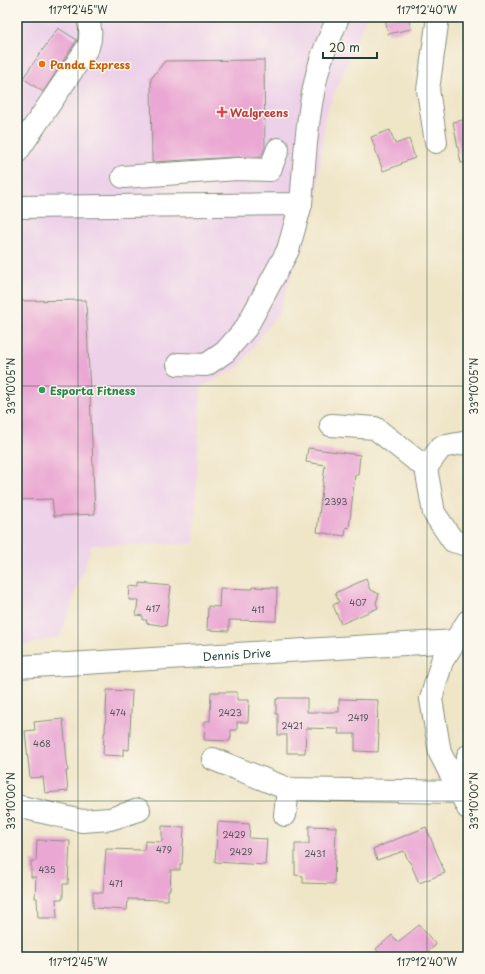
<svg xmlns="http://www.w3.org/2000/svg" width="485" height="974" font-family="'Playpen Sans',sans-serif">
<rect width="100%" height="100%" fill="#fbf7ec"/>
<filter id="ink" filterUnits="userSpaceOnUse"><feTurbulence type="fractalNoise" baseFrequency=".025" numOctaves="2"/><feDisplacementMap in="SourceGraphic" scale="8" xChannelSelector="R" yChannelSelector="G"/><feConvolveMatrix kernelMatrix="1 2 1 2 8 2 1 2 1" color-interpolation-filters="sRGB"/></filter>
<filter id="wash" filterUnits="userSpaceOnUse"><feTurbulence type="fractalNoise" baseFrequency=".012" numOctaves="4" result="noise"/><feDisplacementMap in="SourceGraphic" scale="16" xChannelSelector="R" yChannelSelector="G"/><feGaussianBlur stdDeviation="0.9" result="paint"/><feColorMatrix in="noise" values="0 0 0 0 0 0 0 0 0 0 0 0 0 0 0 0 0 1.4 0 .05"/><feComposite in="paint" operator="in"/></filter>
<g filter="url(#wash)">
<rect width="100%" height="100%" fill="#efe5c7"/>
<polygon fill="#edd1e9" points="17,17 366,17 325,116 315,210 279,312 239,367 201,387 194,544 92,545 60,637 17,647"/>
<g id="blocks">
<g fill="#eaa7d3">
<polygon points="385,17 408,17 411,29 388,34"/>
<polygon points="58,28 77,40 43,92 23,78"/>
<polygon points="264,60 265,147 261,157 236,157 152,162 151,79 165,61"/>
<polygon points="468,119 468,162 461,163 453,122"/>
<polygon points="390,130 395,144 409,139 415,158 401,163 402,164 383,171 371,137"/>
<polygon points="86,300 95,514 54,516 52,499 17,500 17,301"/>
<polygon points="308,448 360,455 358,475 355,475 349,528 346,527 345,536 317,532 325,465 306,462"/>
<polygon points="366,579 370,590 379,594 376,603 378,608 341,624 333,605 339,602 335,593"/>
<polygon points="140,583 171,586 166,626 146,623 147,620 143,620 143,616 136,615 138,600 129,600 130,586 140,587"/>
<polygon points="252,587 277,588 276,621 229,620 229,631 207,630 208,606 219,607 220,588 252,589"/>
<polygon points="107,690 132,691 129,750 123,749 123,756 103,755 104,733 105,733"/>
<polygon points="211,692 237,692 237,700 249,700 248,722 237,722 237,730 231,730 231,738 230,738 230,741 204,740 205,721 210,721"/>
<polygon points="278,698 307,698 307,712 339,712 339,699 378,700 377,734 379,734 378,752 355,751 355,734 338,734 339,729 306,728 305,753 287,753 287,735 278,735 278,714 276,714 276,699 278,699"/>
<polygon points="63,719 68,771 66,771 68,791 45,793 43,777 30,778 25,731 35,730 34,722"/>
<polygon points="218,822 250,824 249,838 267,839 265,865 215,862"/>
<polygon points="162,826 184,827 182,864 180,864 180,870 171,870 170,890 168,890 168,900 128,899 127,910 93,908 93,892 103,893 106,849 144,850 145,841 162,842"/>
<polygon points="309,826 336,827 334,884 303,883 303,876 295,875 295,844 309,844"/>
<polygon points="426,827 445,873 419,883 410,862 409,862 404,851 377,860 373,849"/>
<polygon points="37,840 70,841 68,884 63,884 63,899 56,899 57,918 38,918 37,898 35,898 36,877 31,877 31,861 36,861"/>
<polygon points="419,925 436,945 421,957 379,957 381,956 376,949 392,935 398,942"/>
</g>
</g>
</g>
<g filter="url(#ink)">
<use href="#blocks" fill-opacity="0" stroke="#87917e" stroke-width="1"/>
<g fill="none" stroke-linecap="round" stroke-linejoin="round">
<g stroke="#87917e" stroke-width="24">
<g id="minor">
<polyline points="436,142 428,90 438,17"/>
<path d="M 17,152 L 88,47 C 92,36 91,27 87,17"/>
<polyline points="123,177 237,169 270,170 278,149"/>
<path d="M 17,207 L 301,204 C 305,156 307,106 321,60 C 326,45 333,31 338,17"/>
<polyline points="178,364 206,365 225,352 246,328 288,250 301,204"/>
<polyline points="331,425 375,428 426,468"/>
<polyline points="468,442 441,447 426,468 434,513 453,541 468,545"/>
<polyline points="468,621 442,661 431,699 440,753 468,808"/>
<path id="s1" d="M 17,667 L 456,641"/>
<polyline points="213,759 288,789 460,792"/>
<polyline points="454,781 468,762 468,756"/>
<polyline points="17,806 82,821 110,819 139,810"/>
<polyline points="285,815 288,789"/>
</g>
</g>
<use href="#minor" stroke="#fff" stroke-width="22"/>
</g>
</g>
<path fill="none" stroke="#1f3d34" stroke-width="1" stroke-opacity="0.45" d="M 78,17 L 78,957M 427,17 L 427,957M 17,386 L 468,386M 17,801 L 468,801"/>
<circle fill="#e8710a" stroke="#fbf7ec" stroke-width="1.5" cx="42" cy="64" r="4"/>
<path fill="#e0444e" stroke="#fbf7ec" stroke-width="1.5" d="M220 106h4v4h4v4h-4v4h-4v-4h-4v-4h4z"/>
<circle fill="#2e9e5b" stroke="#fbf7ec" stroke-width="1.5" cx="42" cy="390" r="4"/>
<g text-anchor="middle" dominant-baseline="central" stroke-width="3" stroke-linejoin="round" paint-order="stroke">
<g font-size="9" fill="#52585c">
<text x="336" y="501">2393</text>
<text x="358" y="602">407</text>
<text x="153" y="608">417</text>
<text x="258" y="609">411</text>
<text x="118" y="712">474</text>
<text x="230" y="712">2423</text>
<text x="358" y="717">2419</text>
<text x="292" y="725">2421</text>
<text x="42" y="743">468</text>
<text x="234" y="834">2429</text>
<text x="164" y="849">479</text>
<text x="241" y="851">2429</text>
<text x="315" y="853">2431</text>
<text x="47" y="869">435</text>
<text x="116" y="883">471</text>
</g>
<g font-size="11" font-weight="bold" fill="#c56008" stroke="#fbf7ec" text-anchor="start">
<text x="50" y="64">Panda Express</text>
</g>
<g font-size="11" font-weight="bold" fill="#be3a42" stroke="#fbf7ec" text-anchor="start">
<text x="230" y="112">Walgreens</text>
</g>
<g font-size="11" font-weight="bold" fill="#27864d" stroke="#fbf7ec" text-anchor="start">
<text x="50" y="390">Esporta Fitness</text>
</g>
<g font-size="11" fill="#1f3d34" stroke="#fbf7ec">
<text stroke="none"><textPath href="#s1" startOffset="220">Dennis Drive</textPath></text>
</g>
</g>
<rect width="485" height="974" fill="none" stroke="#fbf7ec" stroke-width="44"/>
<path d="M323 52v6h54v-6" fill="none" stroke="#1f3d34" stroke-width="2"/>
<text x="329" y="52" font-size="12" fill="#1f3d34" stroke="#fbf7ec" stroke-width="3" paint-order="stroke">20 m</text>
<rect x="22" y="22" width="441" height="930" fill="none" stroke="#1f3d34" stroke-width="1.5"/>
<g font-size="10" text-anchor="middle" fill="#1f3d34">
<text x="78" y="14">117°12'45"W</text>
<text x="427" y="14">117°12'40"W</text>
<text transform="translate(11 386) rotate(-90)" y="4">33°10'05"N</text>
<text transform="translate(474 386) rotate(-90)" y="4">33°10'05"N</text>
<text transform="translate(11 801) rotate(-90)" y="4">33°10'00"N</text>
<text transform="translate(474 801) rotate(-90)" y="4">33°10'00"N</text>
<text x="78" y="966">117°12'45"W</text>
<text x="427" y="966">117°12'40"W</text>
</g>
</svg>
